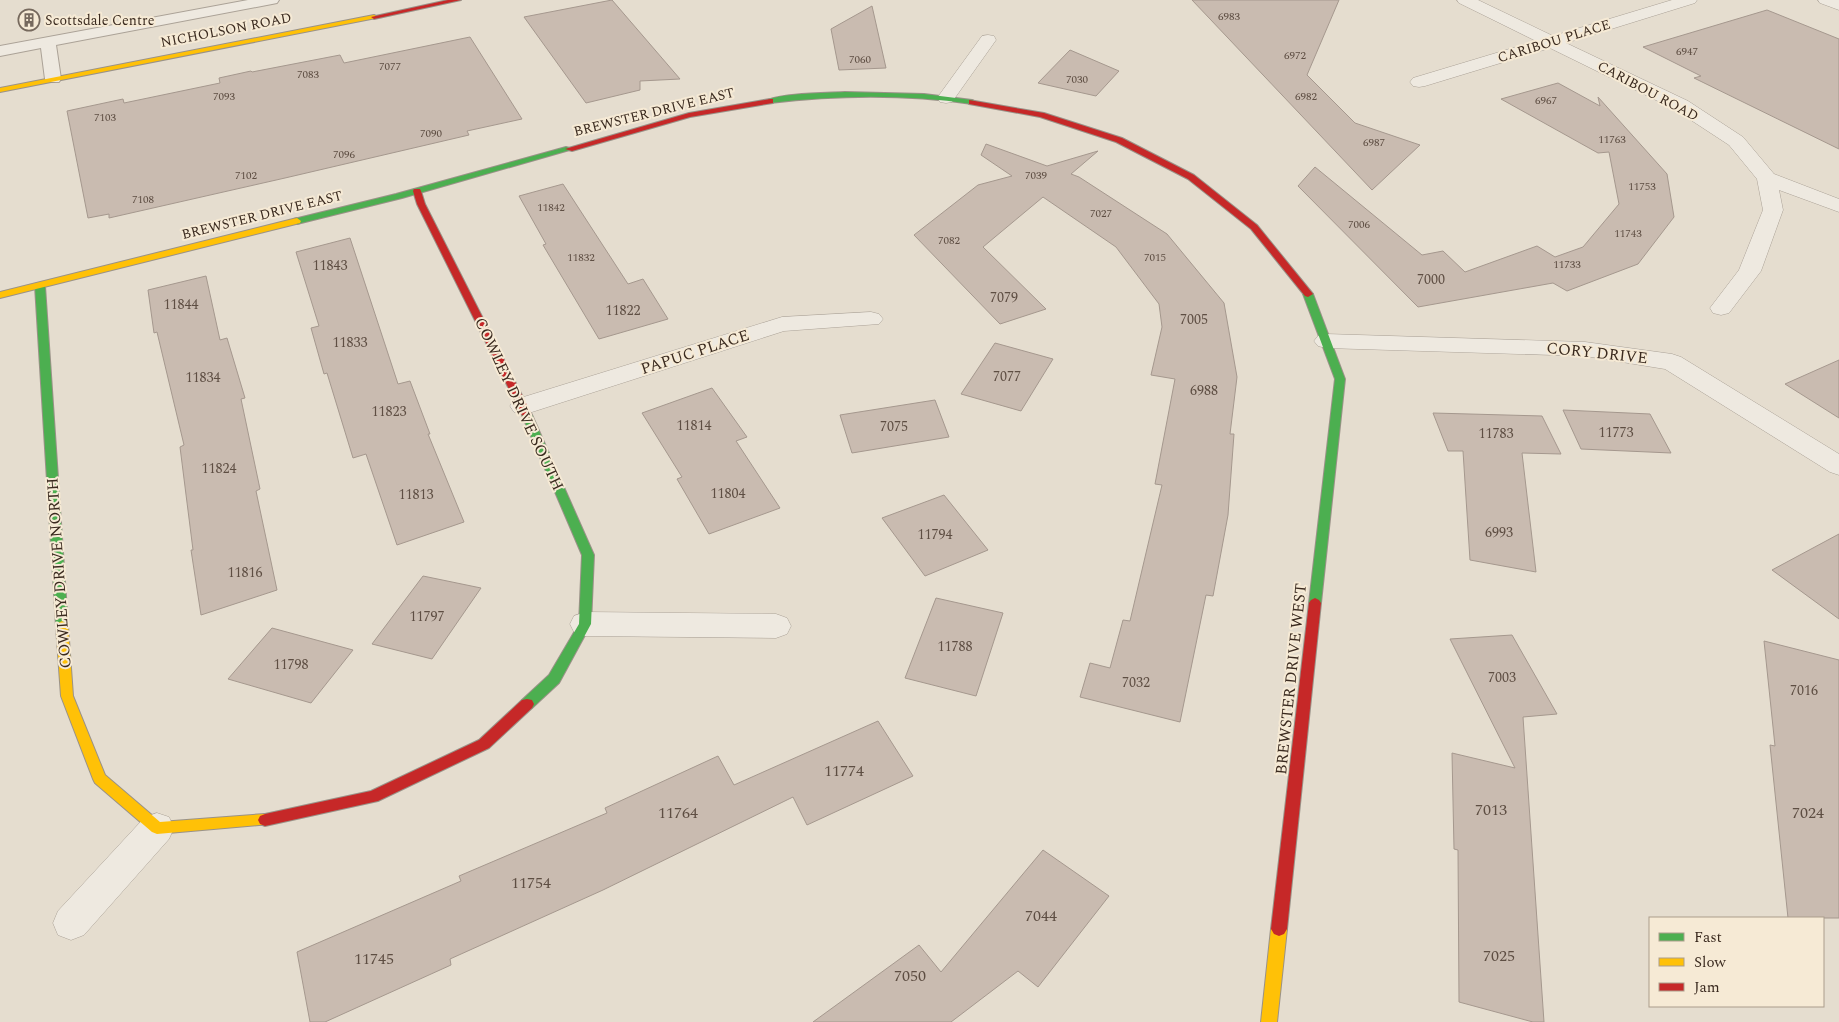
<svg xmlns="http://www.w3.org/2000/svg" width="1839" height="1022" font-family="Spectral,serif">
<rect width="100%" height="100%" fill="#e5ddcf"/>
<g fill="#c9bbb0" stroke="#a5988e">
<polygon points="612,0 680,79 640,81 640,90 586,103 524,17"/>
<polygon points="1192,0 1339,0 1307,75 1355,123 1420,145 1372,190"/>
<polygon points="872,6 886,68 839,70 831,29"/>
<polygon points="1767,10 1839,39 1839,149 1694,78 1701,76 1643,47"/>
<polygon points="470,37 522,119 467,131 469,135 285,178 109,218 109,214 88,218 67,111 123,99 124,103 220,83 219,78 251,71 252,72 340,55 344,63"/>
<polygon points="1070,50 1119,71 1096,96 1038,83"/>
<polygon points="1558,83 1600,106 1598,97 1667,174 1674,217 1638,264 1567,291 1553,283 1418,307 1298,186 1315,167 1422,255 1443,251 1465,272 1537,246 1555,257 1583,247 1619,204 1609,152 1598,153 1501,99"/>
<polygon points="986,144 1047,166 1098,151 1071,174 1079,177 1167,234 1224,303 1237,377 1230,434 1234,434 1228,515 1213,596 1206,595 1180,722 1080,697 1090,663 1110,668 1123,620 1130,621 1162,485 1155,484 1175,379 1151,375 1162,327 1159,304 1116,247 1043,197 983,247 1046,309 1000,324 914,235 978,185 1012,176 981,155"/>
<polygon points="563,184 628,284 643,279 668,319 599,339 543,245 546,244 519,196"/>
<polygon points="350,238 398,384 410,381 430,434 428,434 464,522 397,545 366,454 353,458 327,373 324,374 311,328 319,326 296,252"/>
<polygon points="206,276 220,340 227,338 245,398 241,399 260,489 256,491 277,590 201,615 191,550 193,550 180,447 184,445 157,332 154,333 148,290"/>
<polygon points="995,343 1053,359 1021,411 961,394"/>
<polygon points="1839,360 1839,418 1785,384"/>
<polygon points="712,388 747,437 736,441 780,508 709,534 677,479 682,477 642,413"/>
<polygon points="935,400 949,437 852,453 840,415"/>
<polygon points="1563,410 1650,414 1671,453 1581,449"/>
<polygon points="1433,413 1542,416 1561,454 1522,453 1536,572 1470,560 1463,451 1448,451"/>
<polygon points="944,495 988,550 925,576 882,518"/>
<polygon points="1839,534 1839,619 1772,570"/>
<polygon points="423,576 481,588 432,659 372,644"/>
<polygon points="936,598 1003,613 976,696 905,678"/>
<polygon points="272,628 353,650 311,703 228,679"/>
<polygon points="1512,635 1557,714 1523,717 1544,1022 1533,1022 1459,1002 1458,850 1454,849 1452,753 1515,768 1450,639"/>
<polygon points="1764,641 1839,660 1839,918 1788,918 1770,745 1775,746"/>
<polygon points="878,721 913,776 807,825 793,797 603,890 450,959 451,965 325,1022 310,1022 297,952 461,881 459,876 607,813 605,808 718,756 734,785"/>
<polygon points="1043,850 1109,896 1038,987 1018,971 951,1022 813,1022 919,945 941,972"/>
</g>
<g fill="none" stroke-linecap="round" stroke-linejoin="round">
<g stroke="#aba297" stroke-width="2">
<polygon id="lane" points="248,0 279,0 277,3 272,4 56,45 61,79 59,82 47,82 45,79 41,48 0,56 0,46"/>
</g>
<g stroke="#aba297" stroke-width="1">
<g id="street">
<polygon points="1457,0 1478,0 1553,36 1672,0 1697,0 1695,3 1566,43 1688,101 1743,137 1774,174 1839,199 1839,212 1779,190 1783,210 1761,271 1729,313 1721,315 1713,313 1710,308 1739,270 1763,210 1757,179 1729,145 1674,109 1550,48 1425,86 1419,87 1413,86 1410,82 1413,78 1536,41 1459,3"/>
<polygon points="1818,0 1839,0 1839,10 1820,3"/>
<polygon points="988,35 994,36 996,40 952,102 946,103 940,102 937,98 940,94 982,36"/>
<polygon points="871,312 879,314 883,319 879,324 784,331 532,412 523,414 514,412 510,406 514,400 782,317"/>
<polygon points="1326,334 1585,342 1672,354 1681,357 1839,454 1839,475 1830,472 1665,369 1585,356 1326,348 1318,346 1314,341 1318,336"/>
<polygon points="585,612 776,614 787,618 791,626 787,634 776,638 585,636 574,632 570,624 574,616"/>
<polygon points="157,813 169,817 174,828 169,839 84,935 71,940 58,935 53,923 58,911 145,817"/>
</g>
</g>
<g stroke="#9a9288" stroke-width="2">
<g id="fast">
<path d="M 845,92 L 924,94 L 972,100 L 976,102 L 972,104 C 905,94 837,95 770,103 L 766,101 C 778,93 829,93 845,92 Z"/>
<polygon points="566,147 573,149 402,198 297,224 293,221 294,219 396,194"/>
<polygon points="40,283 45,286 68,626 66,629 58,629 56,626 35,286"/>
<polygon points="1308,291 1313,294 1345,379 1321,603 1319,606 1311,606 1309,603 1335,379 1303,294"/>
<polygon points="527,412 532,415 594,555 591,624 559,683 532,708 527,709 522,708 520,704 522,700 549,675 579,624 582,555 522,415"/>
</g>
</g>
<g stroke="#9a9288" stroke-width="2">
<g id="slow">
<polygon points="374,15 376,16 376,18 0,92 0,88"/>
<polygon points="297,218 301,221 300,223 0,298 0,292"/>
<polygon points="62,621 66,623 68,626 73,696 105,775 160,822 265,814 270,816 272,820 270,824 157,834 152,832 95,783 93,779 61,696 56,626 58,623"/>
<polygon points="1279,922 1284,924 1287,929 1277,1022 1261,1022 1271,929 1274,924"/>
</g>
</g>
<g stroke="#9a9288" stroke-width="2">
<g id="jam">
<polygon points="448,0 461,0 374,19 371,17"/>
<polygon points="770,99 773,99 773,103 690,117 572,151 565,149 689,113"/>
<polygon points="969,100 1044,113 1122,138 1194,175 1257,225 1313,294 1308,297 1305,296 1251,229 1188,179 1116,142 1040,117 969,104"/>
<polygon points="414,189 420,189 421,191 425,204 532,415 531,417 527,418 522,415 417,204 413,191"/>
<polygon points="1315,598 1319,600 1321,603 1287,929 1284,934 1279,936 1274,934 1271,929 1309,603 1311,600"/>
<polygon points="527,699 532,700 534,704 532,708 489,748 378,801 265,826 260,824 258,820 260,816 265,814 371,791 479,740 522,700"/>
</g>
</g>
<use href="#lane" fill="#eee9e0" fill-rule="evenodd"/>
<use href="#street" fill="#eee9e0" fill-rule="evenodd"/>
<use href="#fast" fill="#4caf50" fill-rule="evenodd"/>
<use href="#slow" fill="#ffc107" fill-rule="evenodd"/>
<use href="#jam" fill="#c62828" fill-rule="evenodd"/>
</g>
<defs>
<g id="building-ring" transform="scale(1.125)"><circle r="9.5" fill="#f6ead5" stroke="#76695d" stroke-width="1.5"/><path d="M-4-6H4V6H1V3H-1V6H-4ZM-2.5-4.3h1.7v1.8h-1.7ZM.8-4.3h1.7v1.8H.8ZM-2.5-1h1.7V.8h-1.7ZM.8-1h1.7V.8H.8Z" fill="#76695d"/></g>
</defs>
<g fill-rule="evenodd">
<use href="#building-ring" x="29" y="20"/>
</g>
<g text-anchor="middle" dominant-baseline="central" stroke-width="4" stroke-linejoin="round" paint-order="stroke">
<g font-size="11" fill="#5e4e43">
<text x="1229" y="16">6983</text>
<text x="1687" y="51">6947</text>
<text x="1295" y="55">6972</text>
<text x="860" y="59">7060</text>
<text x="390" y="66">7077</text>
<text x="308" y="74">7083</text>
<text x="1077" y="79">7030</text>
<text x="224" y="96">7093</text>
<text x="1306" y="96">6982</text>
<text x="1546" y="100">6967</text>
<text x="105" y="117">7103</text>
<text x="431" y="133">7090</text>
<text x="1612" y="139">11763</text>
<text x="1374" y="142">6987</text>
<text x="344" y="154">7096</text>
<text x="246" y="175">7102</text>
<text x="1036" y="175">7039</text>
<text x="1642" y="186">11753</text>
<text x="143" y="199">7108</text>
<text x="551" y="207">11842</text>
<text x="1101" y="213">7027</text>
<text x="1359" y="224">7006</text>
<text x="1628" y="233">11743</text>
<text x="949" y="240">7082</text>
<text x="581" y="257">11832</text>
<text x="1155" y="257">7015</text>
<text x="1567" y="264">11733</text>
</g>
<g font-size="14" fill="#3a2a1f" stroke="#f6ead5" text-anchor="start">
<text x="45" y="20">Scottsdale Centre</text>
</g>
<g font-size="14" fill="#3a2a1f" stroke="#f6ead5">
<text transform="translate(226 30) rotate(-11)">NICHOLSON ROAD</text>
<text transform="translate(1554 41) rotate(-17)">CARIBOU PLACE</text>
<text transform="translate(1648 91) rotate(28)">CARIBOU ROAD</text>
<text transform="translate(654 112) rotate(-14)">BREWSTER DRIVE EAST</text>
<text transform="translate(262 215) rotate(-14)">BREWSTER DRIVE EAST</text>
</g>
<g font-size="14" fill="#5e4e43">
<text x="330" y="265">11843</text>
<text x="1431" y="279">7000</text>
<text x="1004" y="297">7079</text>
<text x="181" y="304">11844</text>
<text x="623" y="310">11822</text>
<text x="1194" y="319">7005</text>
<text x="350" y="342">11833</text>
<text x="1007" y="376">7077</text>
<text x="203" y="377">11834</text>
<text x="1204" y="390">6988</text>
<text x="389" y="411">11823</text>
<text x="694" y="425">11814</text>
<text x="894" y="426">7075</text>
<text x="1616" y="432">11773</text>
<text x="1496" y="433">11783</text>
<text x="219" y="468">11824</text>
<text x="728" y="493">11804</text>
<text x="416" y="494">11813</text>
<text x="1499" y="532">6993</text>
<text x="935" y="534">11794</text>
<text x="245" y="572">11816</text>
<text x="427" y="616">11797</text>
<text x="955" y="646">11788</text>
<text x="291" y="664">11798</text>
<text x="1502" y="677">7003</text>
<text x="1136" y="682">7032</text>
<text x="1804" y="690">7016</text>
</g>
<g font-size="16" fill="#3a2a1f" stroke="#f6ead5">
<text transform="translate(695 352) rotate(-18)">PAPUC PLACE</text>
<text transform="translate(1597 353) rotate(6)">CORY DRIVE</text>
<text transform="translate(519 404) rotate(65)">COWLEY DRIVE SOUTH</text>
<text transform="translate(59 573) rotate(-94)">COWLEY DRIVE NORTH</text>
<text transform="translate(1291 679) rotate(-84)">BREWSTER DRIVE WEST</text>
</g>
<g font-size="16" fill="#5e4e43">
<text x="844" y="771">11774</text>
<text x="1491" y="810">7013</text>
<text x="678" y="813">11764</text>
<text x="1808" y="813">7024</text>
<text x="531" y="883">11754</text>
<text x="1041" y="916">7044</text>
<text x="1499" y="956">7025</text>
<text x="374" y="959">11745</text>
<text x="910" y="976">7050</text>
</g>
</g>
<rect x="1649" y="917" width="175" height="90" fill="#f6ead5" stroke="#ab9d8c"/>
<rect x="1659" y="933" width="25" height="8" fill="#4caf50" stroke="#ab9d8c"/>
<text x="1694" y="942" font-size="15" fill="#3a2a1f">Fast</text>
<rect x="1659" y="958" width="25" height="8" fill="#ffc107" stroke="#ab9d8c"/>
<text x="1694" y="967" font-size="15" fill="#3a2a1f">Slow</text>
<rect x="1659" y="983" width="25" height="8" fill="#c62828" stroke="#ab9d8c"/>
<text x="1694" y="992" font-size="15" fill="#3a2a1f">Jam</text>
</svg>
